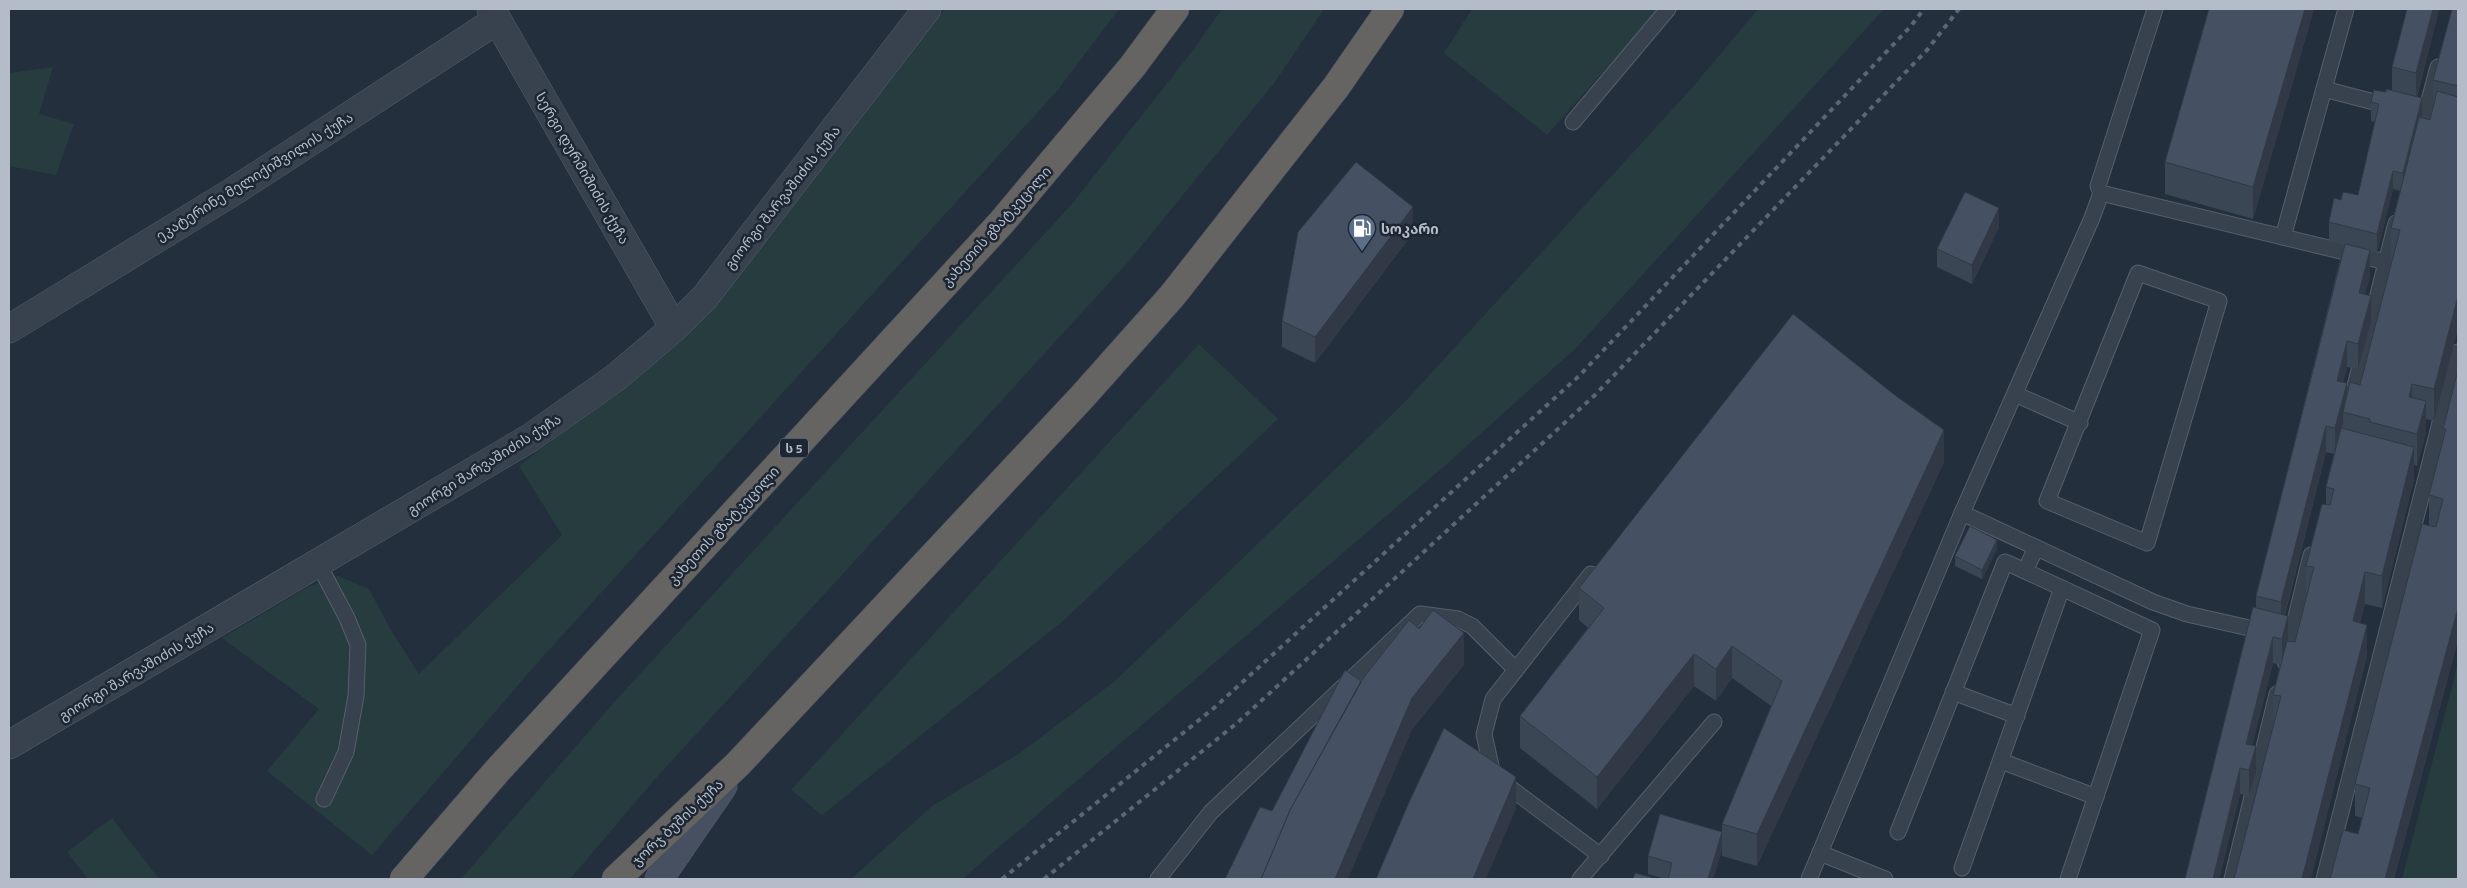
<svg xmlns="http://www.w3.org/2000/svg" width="2467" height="888" font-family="'Titillium Web','Noto Sans Georgian',sans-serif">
<rect width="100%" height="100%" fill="#242f3e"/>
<g fill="#263c3f">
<polygon points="945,9 1119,9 1057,91 539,661 372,855 267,771 319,709 222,638 308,587 338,576 369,589 392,632 419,674 562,535 519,466 685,338"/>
<polygon points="1222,9 1324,9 1275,82 1130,260 656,778 570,879 461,879 617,699 1071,205 1194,49"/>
<polygon points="1472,9 1659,9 1547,135 1444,53"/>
<polygon points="1758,9 1884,9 1576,348 1449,462 962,879 851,879 932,806 1020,753 1115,681 1404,403 1691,89"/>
<polygon points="53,67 39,114 74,124 56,175 9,166 9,73"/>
<polygon points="1199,344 1278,419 1063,621 822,815 791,790"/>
<polygon points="2458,663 2458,879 2402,879"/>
<polygon points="112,818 159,879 88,879 67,852"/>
</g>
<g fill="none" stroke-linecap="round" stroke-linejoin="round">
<g stroke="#565f6c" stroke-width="17">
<g id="service">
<polyline points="2324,89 2389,106"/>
<polyline points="1573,122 1668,9"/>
<polyline points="2419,138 2438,67"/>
<polyline points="2101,193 2386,262"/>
<polyline points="2283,237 2346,9"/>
<polygon points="2138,273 2219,301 2147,543 2047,501"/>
<polyline points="2015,394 2080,423"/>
<polyline points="2351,402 2396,223"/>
<polyline points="1962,513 2153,602 2187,614 2267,632"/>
<polyline points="2036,548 2025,571 2152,630 2068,879"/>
<polyline points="318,563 347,618 358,645 356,696 346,752 324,799"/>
<polyline points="1591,574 1493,699 1484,734 1493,775 1601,856"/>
<polyline points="2285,662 2311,555"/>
<polyline points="1953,692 2017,716"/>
<polyline points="2001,761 2096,797"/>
<polyline points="1898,832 2005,562 2025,571"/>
<polyline points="1820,853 1885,879"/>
<polyline points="1962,868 2062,588"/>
<polyline points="1158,879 1211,812 1420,614 1458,619 1472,626 1516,670"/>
<polyline points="1580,879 1714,722"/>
<polyline points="1809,879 1962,513 2092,218 2101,193 2098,186 2155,9"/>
<polyline points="2232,879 2277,694"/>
<polyline points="2324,879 2458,352"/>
</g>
</g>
<g stroke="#565f6c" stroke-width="29">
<g id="minor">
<polyline points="491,9 674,328"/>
<polyline points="9,329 234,191 497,20"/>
<polyline points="9,745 530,438 615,378 674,328 705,297 927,9"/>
</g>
</g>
<g stroke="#565f6c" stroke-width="29">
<polyline id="secondary" points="659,879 723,786"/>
</g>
<g stroke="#434c59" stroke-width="29">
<g id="trunk">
<polyline points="404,879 497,771 1001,223 1132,67 1175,9"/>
<polyline points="616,879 738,764 1082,397 1172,296 1336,87 1390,9"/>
</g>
</g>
<use href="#service" stroke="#38414e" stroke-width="15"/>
<use href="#minor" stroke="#38414e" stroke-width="28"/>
<use href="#secondary" stroke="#465061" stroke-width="28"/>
<use href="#trunk" stroke="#656462" stroke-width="28"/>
<g stroke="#5a6575" stroke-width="4" stroke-dasharray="5 5" stroke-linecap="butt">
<polyline points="1002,879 1214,708 1579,376 1910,27 1924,9"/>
<polyline points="1044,879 1237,723 1595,395 1927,50 1959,9"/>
</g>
</g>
<g fill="#3b4654" fill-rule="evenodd">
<polygon points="2209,9 2314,9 2253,219 2165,194 2165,162"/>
<path d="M 2439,9 L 2417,97 L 2422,116 L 2422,118 L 2430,120 L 2433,108 L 2433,80 L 2458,9 L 2458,328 L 2434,421 L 2426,419 L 2426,433 L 2417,466 L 2414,465 L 2414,479 L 2382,608 L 2365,604 L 2360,623 L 2367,657 L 2273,727 L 2273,695 L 2280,665 L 2273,663 L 2252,745 L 2256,772 L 2249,796 L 2240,794 L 2219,879 L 2256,608 L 2256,596 L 2344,244 L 2329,241 L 2329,222 L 2341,200 L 2358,195 L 2375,122 L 2371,121 L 2371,102 L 2386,92 L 2392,91 L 2392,67 ZM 2393,189 L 2400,191 L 2391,228 L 2391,260 L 2392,260 L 2360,385 L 2347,396 L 2343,382 L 2347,367 L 2358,369 L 2371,322 L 2365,294 L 2370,276 L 2370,251 L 2377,253 ZM 2326,452 L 2334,454 L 2326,487 L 2326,504 L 2306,566 L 2306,596 L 2295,642 L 2288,641 L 2285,615 Z"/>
<polygon points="1999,227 1972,284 1937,267 1937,249"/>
<polygon points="1413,233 1315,363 1282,347 1282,321"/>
<polygon points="2458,370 2458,640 2394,879 2330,879 2358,834 2362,818 2355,816 2355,784 2429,526 2429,495 2443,441 2443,429"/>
<polygon points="1944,462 1757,866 1722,856 1722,824 1771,706 1732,678 1716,701 1694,686 1597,809 1520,748 1520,716 1588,628 1579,620 1579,588"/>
<polygon points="1997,549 1982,579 1955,566 1955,556"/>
<polygon points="1722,850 1713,879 1665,879 1648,874 1648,856"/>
</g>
<g fill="#303945">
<polygon points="2305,9 2314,9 2253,219 2253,187"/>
<polygon points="2433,9 2439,9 2416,99 2416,73"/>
<polygon points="2422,98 2422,116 2403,192 2403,173"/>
<polygon points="2393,171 2393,189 2377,253 2377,234"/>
<polygon points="1413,207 1413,233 1315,363 1315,337"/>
<polygon points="1999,208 1999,227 1972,284 1972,265"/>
<polygon points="2370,250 2370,276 2359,318 2359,293"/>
<polygon points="2371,296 2371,322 2358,369 2358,344"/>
<polygon points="2458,296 2458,328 2434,421 2434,389"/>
<polygon points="2347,341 2347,367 2337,406 2337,381"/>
<polygon points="2347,383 2347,409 2343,412 2343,423 2335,454 2335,428"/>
<polygon points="2412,384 2412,415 2409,397"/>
<polygon points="2426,401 2426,433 2417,466 2417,434"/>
<polygon points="2326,426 2326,452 2281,628 2281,602"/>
<polygon points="1944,430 1944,462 1757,866 1757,834"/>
<polygon points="2414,447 2414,479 2382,608 2382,576"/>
<polygon points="1997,540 1997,549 1982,579 1982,570"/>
<polygon points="2365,572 2365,604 2353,653 2353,621"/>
<polygon points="2458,608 2458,640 2394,879 2385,879"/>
<polygon points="2288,616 2288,642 2282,665 2282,639"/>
<polygon points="2367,625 2367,657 2311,879 2302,879"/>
<polygon points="1464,633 1464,665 1412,730 1348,879 1335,879 1412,698"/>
<polygon points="2273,637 2273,663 2246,770 2246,744"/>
<polygon points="1732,646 1732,678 1716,701 1716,669"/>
<polygon points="1694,654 1694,686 1597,809 1597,777"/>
<polygon points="2256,746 2256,772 2249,796 2249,770"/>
<polygon points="2240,768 2240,794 2219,879 2213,879"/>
<polygon points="1516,777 1516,809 1486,879 1473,879"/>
<polygon points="1722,832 1722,850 1713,879 1708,879"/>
</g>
<g fill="#455162" stroke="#303945">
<polygon points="2209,9 2305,9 2253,187 2165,162"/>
<polygon points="2407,9 2433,9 2416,73 2392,67"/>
<polygon points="2452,9 2458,9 2458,86 2433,80"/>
<polygon points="2386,89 2422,98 2403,173 2393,171 2377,234 2329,222 2334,198 2341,200 2343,192 2358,195 2379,104 2371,102 2374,90 2386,92"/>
<polygon points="2437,91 2458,97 2458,296 2434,389 2412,384 2409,397 2426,401 2417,434 2370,422 2370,419 2343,412 2350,382 2360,385 2400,230 2391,228 2419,117 2430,120"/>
<polygon points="1356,162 1413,207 1315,337 1282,321 1298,232"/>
<polygon points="1965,192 1999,208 1972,265 1937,249"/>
<polygon points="2345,244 2370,250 2359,293 2371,296 2358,344 2347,341 2337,381 2347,383 2335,428 2326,426 2281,602 2256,596"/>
<polygon points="1793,314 1896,396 1944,430 1757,834 1722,824 1782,681 1732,646 1716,669 1694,654 1597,777 1520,716 1604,608 1579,588"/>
<polygon points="2458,370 2458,608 2385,879 2330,879 2343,830 2358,834 2370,788 2355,784 2422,524 2436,527 2443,499 2429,495 2446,429 2443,429"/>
<polygon points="2341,428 2414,447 2382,576 2365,572 2353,621 2367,625 2302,879 2234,879 2281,696 2273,695 2287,641 2295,642 2314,567 2306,566 2322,504 2330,505 2334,489 2326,487"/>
<polygon points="1970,526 1997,540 1982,570 1955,556"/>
<polygon points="2253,607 2288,616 2282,639 2273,637 2246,744 2256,746 2249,770 2240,768 2213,879 2185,879"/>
<polygon points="1433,610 1464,633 1412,698 1335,879 1261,879 1290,810 1364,677 1409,620 1419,629"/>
<polygon points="1345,670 1361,681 1290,810 1261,879 1225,879 1260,807 1272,811"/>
<polygon points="1444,728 1516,777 1473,879 1376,879 1410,800"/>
<polygon points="1660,814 1722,832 1708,879 1668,879 1672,863 1648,856"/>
<polygon points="1635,873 1658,879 1633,879"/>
</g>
<defs>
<g id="fuel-pin" transform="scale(1.4375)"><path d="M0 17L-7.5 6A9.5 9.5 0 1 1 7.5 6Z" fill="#5c6f8a" stroke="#1d2633"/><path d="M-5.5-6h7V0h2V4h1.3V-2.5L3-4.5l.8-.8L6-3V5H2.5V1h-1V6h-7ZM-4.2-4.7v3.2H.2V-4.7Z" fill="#fff"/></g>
</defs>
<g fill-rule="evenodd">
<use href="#fuel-pin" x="1362" y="228"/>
</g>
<g text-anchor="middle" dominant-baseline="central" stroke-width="5" stroke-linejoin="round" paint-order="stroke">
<rect fill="#1d2633" stroke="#878f9c" stroke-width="1" x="780" y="438.5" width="28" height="19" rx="4"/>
<g font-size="12" font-weight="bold" fill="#b4bcc9">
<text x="794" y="448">ს 5</text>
</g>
<g font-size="14" fill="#b4bcc9" stroke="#1d2633">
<text transform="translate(583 168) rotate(60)">სერგი დურმიშიძის ქუჩა</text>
<text transform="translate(254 176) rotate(-32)">ეკატერინე მელიქიშვილის ქუჩა</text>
<text transform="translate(782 197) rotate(-52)">გიორგი შარვაშიძის ქუჩა</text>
<text transform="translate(996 226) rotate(-48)">კახეთის გზატკეცილი</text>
<text transform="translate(484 464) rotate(-32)">გიორგი შარვაშიძის ქუჩა</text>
<text transform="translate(723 525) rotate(-47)">კახეთის გზატკეცილი</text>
<text transform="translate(136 671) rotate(-31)">გიორგი შარვაშიძის ქუჩა</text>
<text transform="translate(677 822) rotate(-43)">ჯორჯ ბუშის ქუჩა</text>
</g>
<g font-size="14" font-weight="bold" fill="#b4bcc9" stroke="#1d2633" text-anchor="start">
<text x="1381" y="228">სოკარი</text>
</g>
</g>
<rect width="2467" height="888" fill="none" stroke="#b4bcc9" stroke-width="20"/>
</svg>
